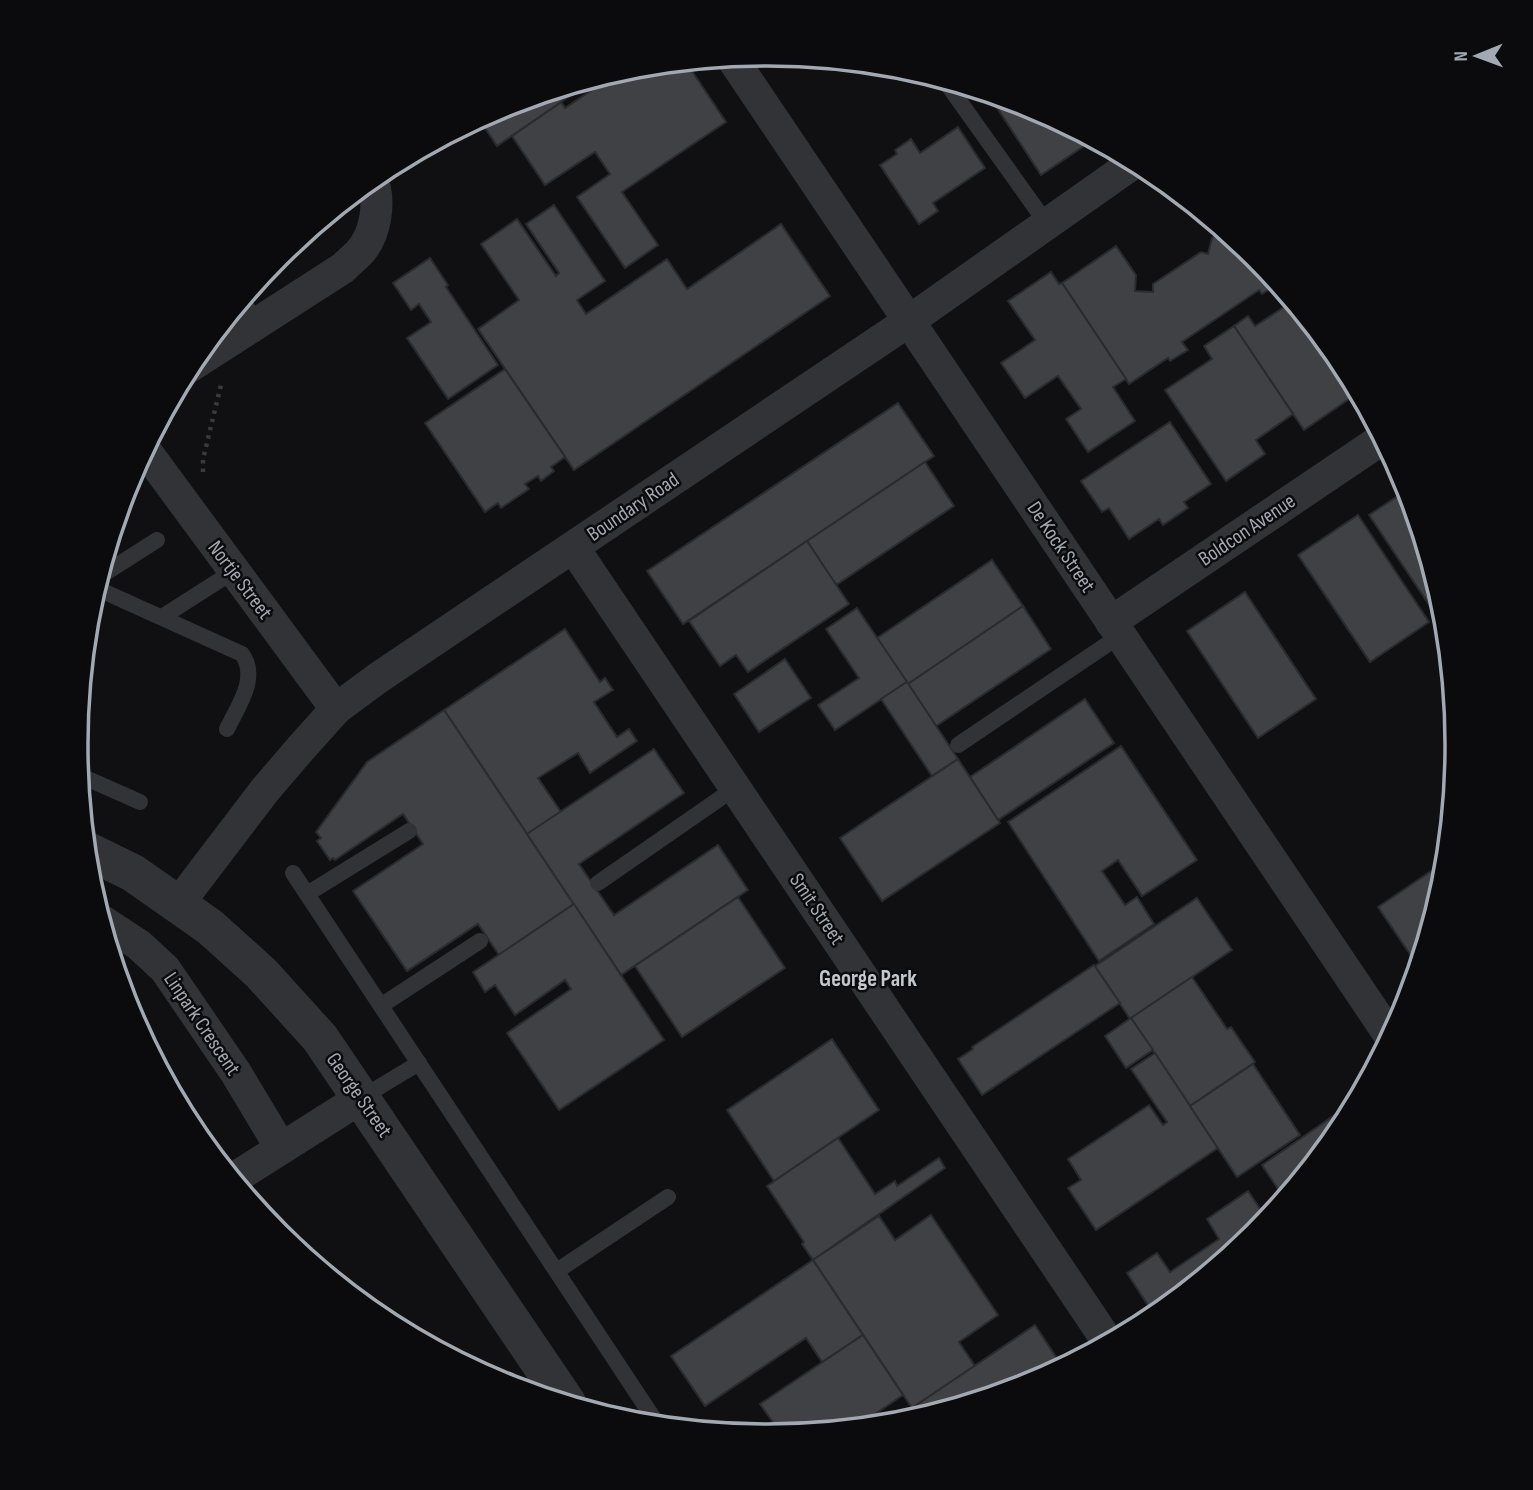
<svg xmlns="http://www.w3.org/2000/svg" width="1533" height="1490" font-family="'Sofia Sans Condensed',sans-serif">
<rect width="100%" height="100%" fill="#101012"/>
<g fill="#3f4145" stroke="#2a2b2e" stroke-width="2">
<polygon points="686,62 726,122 622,192 658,245 625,268 577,197 610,174 595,152 545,185 512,136 561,102 565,108 620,71 632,67"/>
<polygon points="596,78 497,146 479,119 503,107"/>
<polygon points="988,94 1031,107 1093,140 1041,175"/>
<polygon points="958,127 985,168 933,203 938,211 919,224 880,165 897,154 895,150 911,139 920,153"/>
<polygon points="554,205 605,281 577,300 586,314 667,259 687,289 781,224 830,296 574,470 478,329 519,300 481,244 517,219 556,276 559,273 526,224"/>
<polygon points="1215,224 1255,257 1277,284 1262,294 1259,290 1182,342 1188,350 1170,361 1168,358 1129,384 1062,283 1116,246 1136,275 1135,291 1153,292 1153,284 1201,252 1208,254 1212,238 1220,232"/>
<polygon points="430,258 448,285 446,287 498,365 448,399 407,338 431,322 419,304 411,310 393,283"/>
<polygon points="1051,272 1059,284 1062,283 1126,379 1113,387 1135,421 1088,452 1066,419 1081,409 1058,376 1025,398 1001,363 1035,340 1008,301"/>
<polygon points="1292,302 1341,362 1358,393 1304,430 1234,326 1248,316 1255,326"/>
<polygon points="1234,326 1293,414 1256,440 1265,454 1226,481 1165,390 1212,359 1204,346"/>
<polygon points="505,369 565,457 551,467 554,471 541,481 538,476 525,484 529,489 501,508 498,503 485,512 425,423"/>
<polygon points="898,403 934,456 683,624 647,571"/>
<polygon points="1170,422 1211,484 1184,502 1188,508 1163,525 1159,519 1129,539 1109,508 1102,512 1081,481"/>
<polygon points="925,462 954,506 836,585 807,541"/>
<polygon points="1407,490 1444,611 1444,613 1438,618 1369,515"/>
<polygon points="1358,515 1429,622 1370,662 1298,555"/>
<polygon points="807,541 849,604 748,672 736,655 720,666 689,621"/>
<polygon points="992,560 1023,606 908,684 877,638"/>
<polygon points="1245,592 1316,699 1258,738 1187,631"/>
<polygon points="1023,606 1051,649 936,726 908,684"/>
<polygon points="857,608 907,682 835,730 818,705 859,678 826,629"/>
<polygon points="565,629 600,682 605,678 613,690 594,702 617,737 629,729 637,741 590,773 578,753 538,778 561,812 527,834 444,710"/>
<polygon points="785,659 811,698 759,732 734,694"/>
<polygon points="907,682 958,759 932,776 881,699"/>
<polygon points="1085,699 1114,743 998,820 970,777"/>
<polygon points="444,710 574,904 499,955 478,924 407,971 353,891 423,844 403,814 335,860 333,858 330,860 317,841 321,838 316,832 367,762"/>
<polygon points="1121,746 1197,860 1142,896 1118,860 1102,871 1125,905 1137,897 1154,924 1099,961 1008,822"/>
<polygon points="654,749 684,793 579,864 614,915 718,845 748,890 621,975 527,834"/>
<polygon points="958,759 1000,823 882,901 840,838"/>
<polygon points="1446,861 1444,880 1418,966 1378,907"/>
<polygon points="738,897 785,968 682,1037 635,966"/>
<polygon points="1197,898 1232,950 1130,1019 1095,966"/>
<polygon points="574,904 664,1040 559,1110 507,1033 571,989 565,980 515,1015 495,985 485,992 473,972"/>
<polygon points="1094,965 1120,1003 982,1095 958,1059 973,1049 972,1047"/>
<polygon points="1192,977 1227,1029 1231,1027 1255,1062 1190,1106 1131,1018"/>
<polygon points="1131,1018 1153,1050 1126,1068 1105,1036"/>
<polygon points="832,1039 879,1110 774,1181 727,1110"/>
<polygon points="1155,1053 1218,1148 1096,1230 1068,1188 1081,1180 1068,1159 1149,1105 1163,1125 1167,1122 1131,1069"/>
<polygon points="1253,1064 1300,1135 1237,1177 1190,1106"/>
<polygon points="1355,1101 1341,1129 1284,1198 1262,1165"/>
<polygon points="838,1138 875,1194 895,1181 897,1186 939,1158 945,1168 813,1260 802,1244 804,1242 767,1186"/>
<polygon points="1248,1191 1267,1219 1255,1234 1155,1316 1127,1273 1157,1253 1170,1272 1219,1239 1207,1219"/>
<polygon points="931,1215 998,1315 959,1342 975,1366 912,1408 813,1260 879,1216 895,1240"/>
<polygon points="813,1260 863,1335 822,1362 806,1338 705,1406 671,1356"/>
<polygon points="1035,1325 1062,1366 1030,1383 918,1417 912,1408"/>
<polygon points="863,1335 903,1395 856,1427 781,1434 760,1404"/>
<polygon points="912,1408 918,1417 889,1424"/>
</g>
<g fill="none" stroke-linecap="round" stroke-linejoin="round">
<polyline stroke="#383a3d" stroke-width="4.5" stroke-dasharray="3.5 5" stroke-linecap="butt" points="203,472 203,459 221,385"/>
<g stroke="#313336" stroke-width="16">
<polyline points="945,81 1047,224"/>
<polyline points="242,300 257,323"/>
<polyline points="99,577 157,540"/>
<path d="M 96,588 L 242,654 C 259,678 238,706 227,729"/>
<polyline points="162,617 234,571"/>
<polyline points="958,745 1121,635"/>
<polyline points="79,775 140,802"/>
<polyline points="293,873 658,1425"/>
<polyline points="598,883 735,788"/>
<polyline points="307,894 409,831"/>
<polyline points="382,1005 480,941"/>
<polyline points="361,1098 419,1063"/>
<polyline points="557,1271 668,1197"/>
</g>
<g stroke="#313336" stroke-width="32">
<polyline points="732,58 1390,1036"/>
<path d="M 189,367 L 343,268 C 348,263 354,258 359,253 C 376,235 381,201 372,179"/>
<polyline points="145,450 336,709"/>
<polyline points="573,547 1108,1342"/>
<polyline points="1111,622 1382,439"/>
<polyline points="179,903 265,790 301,748 336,709 378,678 909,321 1135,162"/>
<polyline points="101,920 139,945 165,969 236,1073 281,1148"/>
<polyline points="233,1179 361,1098"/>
</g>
<polyline stroke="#313336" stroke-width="38" points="86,850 133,873 210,927 261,973 320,1038 567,1403"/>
</g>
<g text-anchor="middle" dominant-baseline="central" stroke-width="5" stroke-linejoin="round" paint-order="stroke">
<g font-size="21" fill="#a2a9b2" stroke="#0b0b0d">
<text transform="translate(633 507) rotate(-34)">Boundary Road</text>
<text transform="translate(1247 530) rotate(-34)">Boldcon Avenue</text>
<text transform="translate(1061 547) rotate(56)">De Kock Street</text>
<text transform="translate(240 580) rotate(53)">Nortje Street</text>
<text transform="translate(817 909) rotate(56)">Smit Street</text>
<text transform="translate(202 1024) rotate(56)">Linpark Crescent</text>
<text transform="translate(359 1095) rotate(55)">George Street</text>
</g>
<g font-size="23" font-weight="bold" fill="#c3c7ce" stroke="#0b0b0d">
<text x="868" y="979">George Park</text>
</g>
</g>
<path d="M0 0H1533V1490H0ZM766 66H767A678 678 0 0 1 1445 744V746A678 678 0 0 1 767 1424H766A678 678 0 0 1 88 746V744A678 678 0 0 1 766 66Z" fill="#0b0b0d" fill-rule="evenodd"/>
<path fill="none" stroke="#a2a9b2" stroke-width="3.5" d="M766 66H767A678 678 0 0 1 1445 744V746A678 678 0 0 1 767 1424H766A678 678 0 0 1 88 746V744A678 678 0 0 1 766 66Z"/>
<g transform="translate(1477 56) rotate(269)" stroke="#0b0b0d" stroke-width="5" paint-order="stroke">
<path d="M0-5L12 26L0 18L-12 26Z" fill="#a2a9b2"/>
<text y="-10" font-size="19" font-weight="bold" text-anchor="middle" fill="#a2a9b2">N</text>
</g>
</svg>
